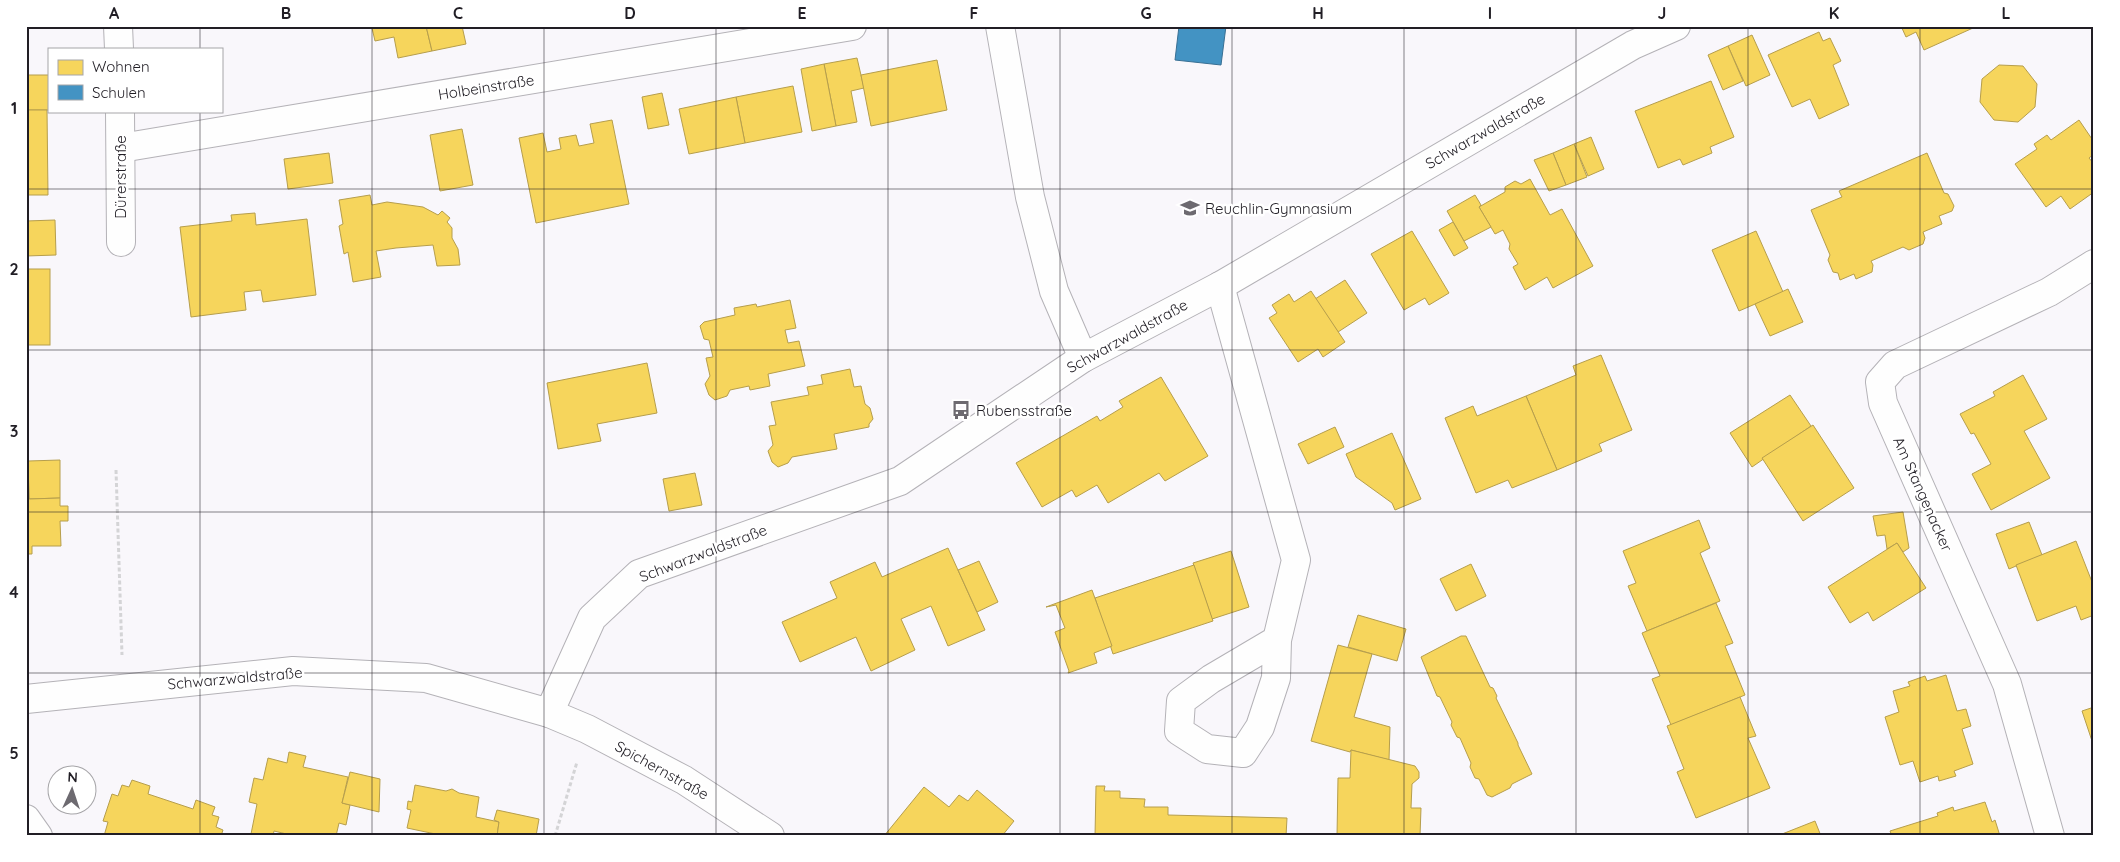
<svg xmlns="http://www.w3.org/2000/svg" width="2120" height="862" font-family="Quicksand,sans-serif">
<rect width="100%" height="100%" fill="#f9f7fb"/>
<g fill="#f6d55c" stroke="#b69e4c">
<polygon points="379,26 426,26 432,51 398,58 394,37 375,41 372,28"/>
<polygon points="426,26 462,26 466,44 432,51"/>
<polygon points="1901,26 1972,26 1973,28 1924,50 1916,32 1906,37"/>
<polygon points="1819,32 1823,41 1830,38 1841,61 1833,65 1849,105 1819,119 1810,99 1792,107 1768,55"/>
<polygon points="1752,35 1770,75 1746,86 1728,46"/>
<polygon points="1728,46 1743,81 1723,90 1708,55"/>
<polygon points="857,58 864,88 851,91 857,122 836,126 824,64"/>
<polygon points="937,60 947,110 871,126 861,75"/>
<polygon points="824,64 836,126 812,131 801,69"/>
<polygon points="1999,65 2023,66 2037,84 2035,107 2018,122 1994,120 1980,102 1982,79"/>
<rect x="26" y="75" width="23" height="35"/>
<polygon points="1711,81 1734,137 1710,147 1712,153 1683,165 1680,159 1658,168 1635,111"/>
<polygon points="793,86 802,132 745,143 736,97"/>
<polygon points="662,93 669,125 648,129 642,97"/>
<polygon points="736,97 745,143 689,154 679,109"/>
<polygon points="26,110 47,110 48,195 26,195"/>
<polygon points="612,120 629,204 536,223 519,138 543,133 547,152 561,149 559,138 576,135 579,146 594,143 590,124"/>
<polygon points="2079,120 2094,142 2094,154 2089,158 2094,164 2094,192 2070,209 2061,196 2046,207 2015,164 2037,149 2034,144 2047,135 2051,140"/>
<polygon points="462,129 473,185 440,191 430,135"/>
<polygon points="1591,137 1604,169 1588,176 1574,144"/>
<polygon points="1574,144 1587,177 1566,185 1553,153"/>
<polygon points="329,153 333,183 288,189 284,159"/>
<polygon points="1553,153 1566,185 1549,191 1534,160"/>
<polygon points="1927,153 1944,193 1948,194 1954,206 1952,211 1939,216 1942,224 1923,232 1925,238 1923,244 1909,250 1903,247 1871,261 1873,265 1872,272 1856,279 1854,274 1840,280 1838,273 1833,272 1828,260 1830,255 1811,210 1842,197 1839,191"/>
<polygon points="1530,179 1550,215 1562,209 1593,266 1553,288 1547,277 1525,290 1513,267 1518,264 1509,249 1510,244 1503,230 1495,234 1479,207 1505,192 1505,187 1515,181 1521,184"/>
<polygon points="370,195 372,205 387,202 423,207 438,215 442,211 450,218 447,222 452,228 452,238 458,249 460,265 437,266 433,245 396,248 376,251 381,277 353,282 348,252 344,254 339,226 343,224 339,200"/>
<polygon points="1475,195 1481,205 1479,207 1491,227 1464,241 1447,211"/>
<polygon points="255,213 256,225 307,219 316,295 263,302 261,290 244,292 246,310 191,317 180,227 232,221 231,215"/>
<polygon points="55,220 56,255 26,256 26,221"/>
<polygon points="1453,222 1468,248 1454,256 1439,230"/>
<polygon points="1412,231 1449,293 1429,305 1425,298 1404,310 1371,254"/>
<polygon points="1756,231 1783,292 1739,311 1712,250"/>
<rect x="26" y="269" width="24" height="76"/>
<polygon points="1345,280 1367,313 1338,332 1315,299"/>
<polygon points="1788,289 1803,322 1770,336 1755,304"/>
<polygon points="1311,291 1345,342 1323,357 1318,349 1298,362 1269,318 1277,313 1272,305 1289,294 1294,302"/>
<polygon points="790,300 796,328 785,330 788,343 799,341 805,366 768,374 770,386 750,390 749,386 730,390 727,396 715,400 709,395 705,384 710,376 706,358 713,357 709,340 704,339 700,326 704,322 735,315 734,308 756,304 757,307"/>
<polygon points="1601,355 1632,430 1599,444 1602,451 1557,470 1526,396 1576,375 1573,366"/>
<polygon points="647,363 657,413 597,424 601,441 558,449 547,383"/>
<polygon points="850,369 854,387 861,386 865,404 870,408 873,419 869,424 869,427 834,434 837,449 792,457 788,463 778,467 772,462 768,451 773,445 769,426 776,425 771,402 809,395 807,387 823,384 821,375"/>
<polygon points="2023,375 2047,419 2024,431 2050,478 1991,510 1972,474 1991,464 1974,433 1971,434 1960,414 1995,396 1993,392"/>
<polygon points="1161,377 1208,456 1165,481 1159,473 1108,503 1097,485 1076,497 1072,490 1042,507 1016,463 1097,416 1100,421 1123,407 1119,401"/>
<polygon points="1790,395 1811,426 1752,467 1730,433"/>
<polygon points="1526,396 1557,470 1512,488 1508,480 1476,493 1445,418 1473,406 1477,416"/>
<polygon points="1813,425 1854,488 1803,521 1762,458"/>
<polygon points="1335,427 1344,447 1308,464 1298,444"/>
<polygon points="1392,433 1421,499 1395,510 1392,503 1356,477 1346,454"/>
<polygon points="60,460 60,498 29,499 28,461"/>
<polygon points="26,461 28,461 29,499 60,498 60,506 68,506 68,521 60,521 61,546 32,546 32,554 26,554"/>
<polygon points="695,473 702,505 669,511 663,479"/>
<polygon points="1903,512 1909,548 1903,552 1897,543 1887,549 1885,535 1877,536 1873,516"/>
<polygon points="1699,520 1710,548 1700,553 1720,601 1647,631 1628,586 1636,583 1623,551"/>
<polygon points="2029,522 2042,555 2009,569 1996,534"/>
<polygon points="2076,541 2094,587 2094,615 2081,620 2076,606 2037,621 2016,565"/>
<polygon points="1897,543 1926,588 1873,621 1868,612 1850,623 1828,587"/>
<polygon points="948,548 985,630 948,646 931,606 901,619 915,650 871,671 856,637 800,662 782,622 837,598 830,582 875,562 882,577"/>
<polygon points="1231,551 1249,607 1212,619 1193,563"/>
<polygon points="979,561 998,602 977,612 958,570"/>
<polygon points="1471,564 1486,596 1456,611 1440,579"/>
<polygon points="1194,565 1213,621 1113,654 1095,598"/>
<polygon points="1092,590 1112,646 1094,653 1097,663 1068,673 1069,671 1055,632 1065,628 1056,605 1046,607"/>
<polygon points="1716,603 1733,643 1725,646 1745,695 1671,725 1652,679 1660,676 1642,633"/>
<polygon points="1358,615 1406,629 1397,661 1348,647"/>
<polygon points="1461,636 1466,636 1490,687 1493,688 1497,696 1496,698 1518,743 1518,745 1532,774 1512,784 1510,788 1492,797 1487,795 1479,779 1475,778 1470,767 1471,763 1460,738 1457,737 1451,725 1452,722 1440,697 1437,696 1421,657"/>
<polygon points="1338,645 1372,654 1354,717 1390,727 1389,760 1351,750 1350,752 1311,741"/>
<polygon points="1946,675 1957,711 1966,709 1971,726 1962,729 1973,764 1954,771 1956,776 1939,781 1938,776 1920,782 1913,761 1900,765 1885,717 1899,712 1893,691 1910,686 1908,682 1925,676 1927,681"/>
<polygon points="1740,697 1756,736 1748,738 1770,788 1696,818 1677,772 1684,769 1667,726"/>
<polygon points="2094,707 2094,747 2082,711"/>
<polygon points="1351,750 1415,766 1419,772 1419,778 1412,784 1411,808 1421,808 1420,836 1337,836 1338,778 1350,778"/>
<polygon points="289,752 306,756 303,767 348,777 342,803 350,805 346,825 339,823 336,836 295,836 274,831 273,836 251,834 257,804 249,802 254,778 263,780 268,758 287,763"/>
<polygon points="350,772 380,779 379,812 342,803"/>
<polygon points="132,780 150,786 148,794 193,809 196,800 215,807 212,815 219,817 216,827 223,830 221,836 104,836 108,822 103,821 112,794 118,796 122,785 129,787"/>
<polygon points="415,785 446,791 452,789 459,793 479,797 476,817 499,822 497,836 445,836 407,828 411,810 407,809 408,801 412,802"/>
<polygon points="1096,786 1105,786 1104,791 1120,791 1120,798 1145,799 1144,807 1168,807 1168,815 1287,818 1286,836 1095,836"/>
<polygon points="924,787 949,807 959,795 968,801 977,790 1014,821 1002,836 884,836"/>
<polygon points="1985,802 1992,822 1995,820 2000,836 1892,836 1890,831 1938,816 1937,813 1953,807 1954,811"/>
<polygon points="497,810 539,819 536,836 497,836 499,822 494,820"/>
<polygon points="1815,821 1821,836 1777,836"/>
</g>
<polygon fill="#4393c3" stroke="#397094" points="1179,26 1226,26 1221,65 1175,60"/>
<g fill="none" stroke-linecap="round" stroke-linejoin="round">
<g stroke="#b4b2b7" stroke-width="30">
<g id="minor">
<polyline points="118,26 119,49"/>
<polyline points="1000,26 1030,197 1054,291 1083,358"/>
<polyline points="120,111 121,242"/>
<polyline points="121,148 852,26"/>
<polyline points="1220,286 1296,560 1277,640 1211,679 1181,701 1179,731 1207,749 1243,753 1260,727 1276,678 1277,640"/>
<polyline points="26,699 293,671 426,678 549,713 587,729 684,780 770,836"/>
<polyline points="549,713 592,618 639,574 900,481 1083,358 1220,286 1633,45 1676,26"/>
<polyline points="26,819 38,836"/>
<polyline points="2050,836 2007,684 1883,403 1880,382 1895,365 2049,292 2094,264"/>
</g>
</g>
<g stroke="#d4d4d6" stroke-width="3" stroke-dasharray="4 2.5" stroke-linecap="butt">
<polyline points="116,470 122,655"/>
<polyline points="555,836 577,762"/>
</g>
<use href="#minor" stroke="#fefefe" stroke-width="28"/>
</g>
<path fill="none" stroke="#211e25" stroke-width="1" stroke-opacity="0.55" d="M 200,26 L 200,49M 372,26 L 372,836M 544,26 L 544,836M 716,26 L 716,836M 888,26 L 888,836M 1060,26 L 1060,836M 1232,26 L 1232,836M 1404,26 L 1404,836M 1576,26 L 1576,836M 1748,26 L 1748,836M 1920,26 L 1920,836M 200,111 L 200,836M 26,189 L 2094,189M 26,350 L 2094,350M 26,512 L 2094,512M 26,673 L 2094,673"/>
<defs>
<g id="school-bare" transform="scale(1.5)"><path d="M0-5L7-2L0 1L-7-2ZM-4 1L0 2.5L4 1V4Q0 6-4 4Z" fill="#6d6a70" stroke="#fff" stroke-width="2.5" paint-order="stroke"/></g>
<g id="bus-bare" transform="scale(1.5)"><path d="M-5-6H5V4H4V6H2V4H-2V6H-4V4H-5ZM-3.5-4V0h7V-4ZM-3.5 1.2v1.5H-2V1.2ZM2 1.2v1.5H3.5V1.2Z" fill="#6d6a70" stroke="#fff" stroke-width="2.5" paint-order="stroke"/></g>
</defs>
<g fill-rule="evenodd">
<use href="#school-bare" x="1190" y="208"/>
<use href="#bus-bare" x="961" y="410"/>
</g>
<g text-anchor="middle" dominant-baseline="central" stroke-width="5" stroke-linejoin="round" paint-order="stroke">
<g font-size="15" fill="#211e25" stroke="#fff">
<text transform="translate(486 87) rotate(-9)">Holbeinstraße</text>
<text transform="translate(1485 131) rotate(-30)">Schwarzwaldstraße</text>
<text transform="translate(120 177) rotate(-90)">Dürerstraße</text>
<text transform="translate(1127 336) rotate(-29)">Schwarzwaldstraße</text>
<text transform="translate(1923 494) rotate(66)">Am Stangenacker</text>
<text transform="translate(703 553) rotate(-21)">Schwarzwaldstraße</text>
<text transform="translate(235 678) rotate(-5)">Schwarzwaldstraße</text>
<text transform="translate(662 770) rotate(29)">Spichernstraße</text>
</g>
<g font-size="15" fill="#211e25" stroke="#fff" text-anchor="start">
<text x="1205" y="208">Reuchlin-Gymnasium</text>
<text x="976" y="410">Rubensstraße</text>
</g>
</g>
<rect width="2120" height="862" fill="none" stroke="#ffffff" stroke-width="55"/>
<rect x="48" y="48" width="175" height="65" fill="#ffffff" stroke="#a6a5a8"/>
<rect x="58" y="60" width="25" height="15" fill="#f6d55c" stroke="#a6a5a8"/>
<text x="92" y="72" font-size="15" fill="#211e25">Wohnen</text>
<rect x="58" y="85" width="25" height="15" fill="#4393c3" stroke="#a6a5a8"/>
<text x="92" y="98" font-size="15" fill="#211e25">Schulen</text>
<g transform="translate(72 790) rotate(3)"><circle r="24" fill="#ffffff" stroke="#a6a5a8"/>
<path d="M0-4L9 19L0 12L-9 19Z" fill="#6d6a70"/>
<text y="-8" font-size="14" font-weight="bold" text-anchor="middle" fill="#211e25">N</text>
</g>
<rect x="28" y="28" width="2064" height="806" fill="none" stroke="#211e25" stroke-width="2"/>
<g font-size="16" text-anchor="middle" font-weight="bold" fill="#211e25">
<text x="114" y="19">A</text>
<text x="286" y="19">B</text>
<text x="458" y="19">C</text>
<text x="630" y="19">D</text>
<text x="802" y="19">E</text>
<text x="974" y="19">F</text>
<text x="1146" y="19">G</text>
<text x="1318" y="19">H</text>
<text x="1490" y="19">I</text>
<text x="1662" y="19">J</text>
<text x="1834" y="19">K</text>
<text x="2006" y="19">L</text>
<text x="14" y="114">1</text>
<text x="14" y="275">2</text>
<text x="14" y="437">3</text>
<text x="14" y="598">4</text>
<text x="14" y="759">5</text>
</g>
</svg>
